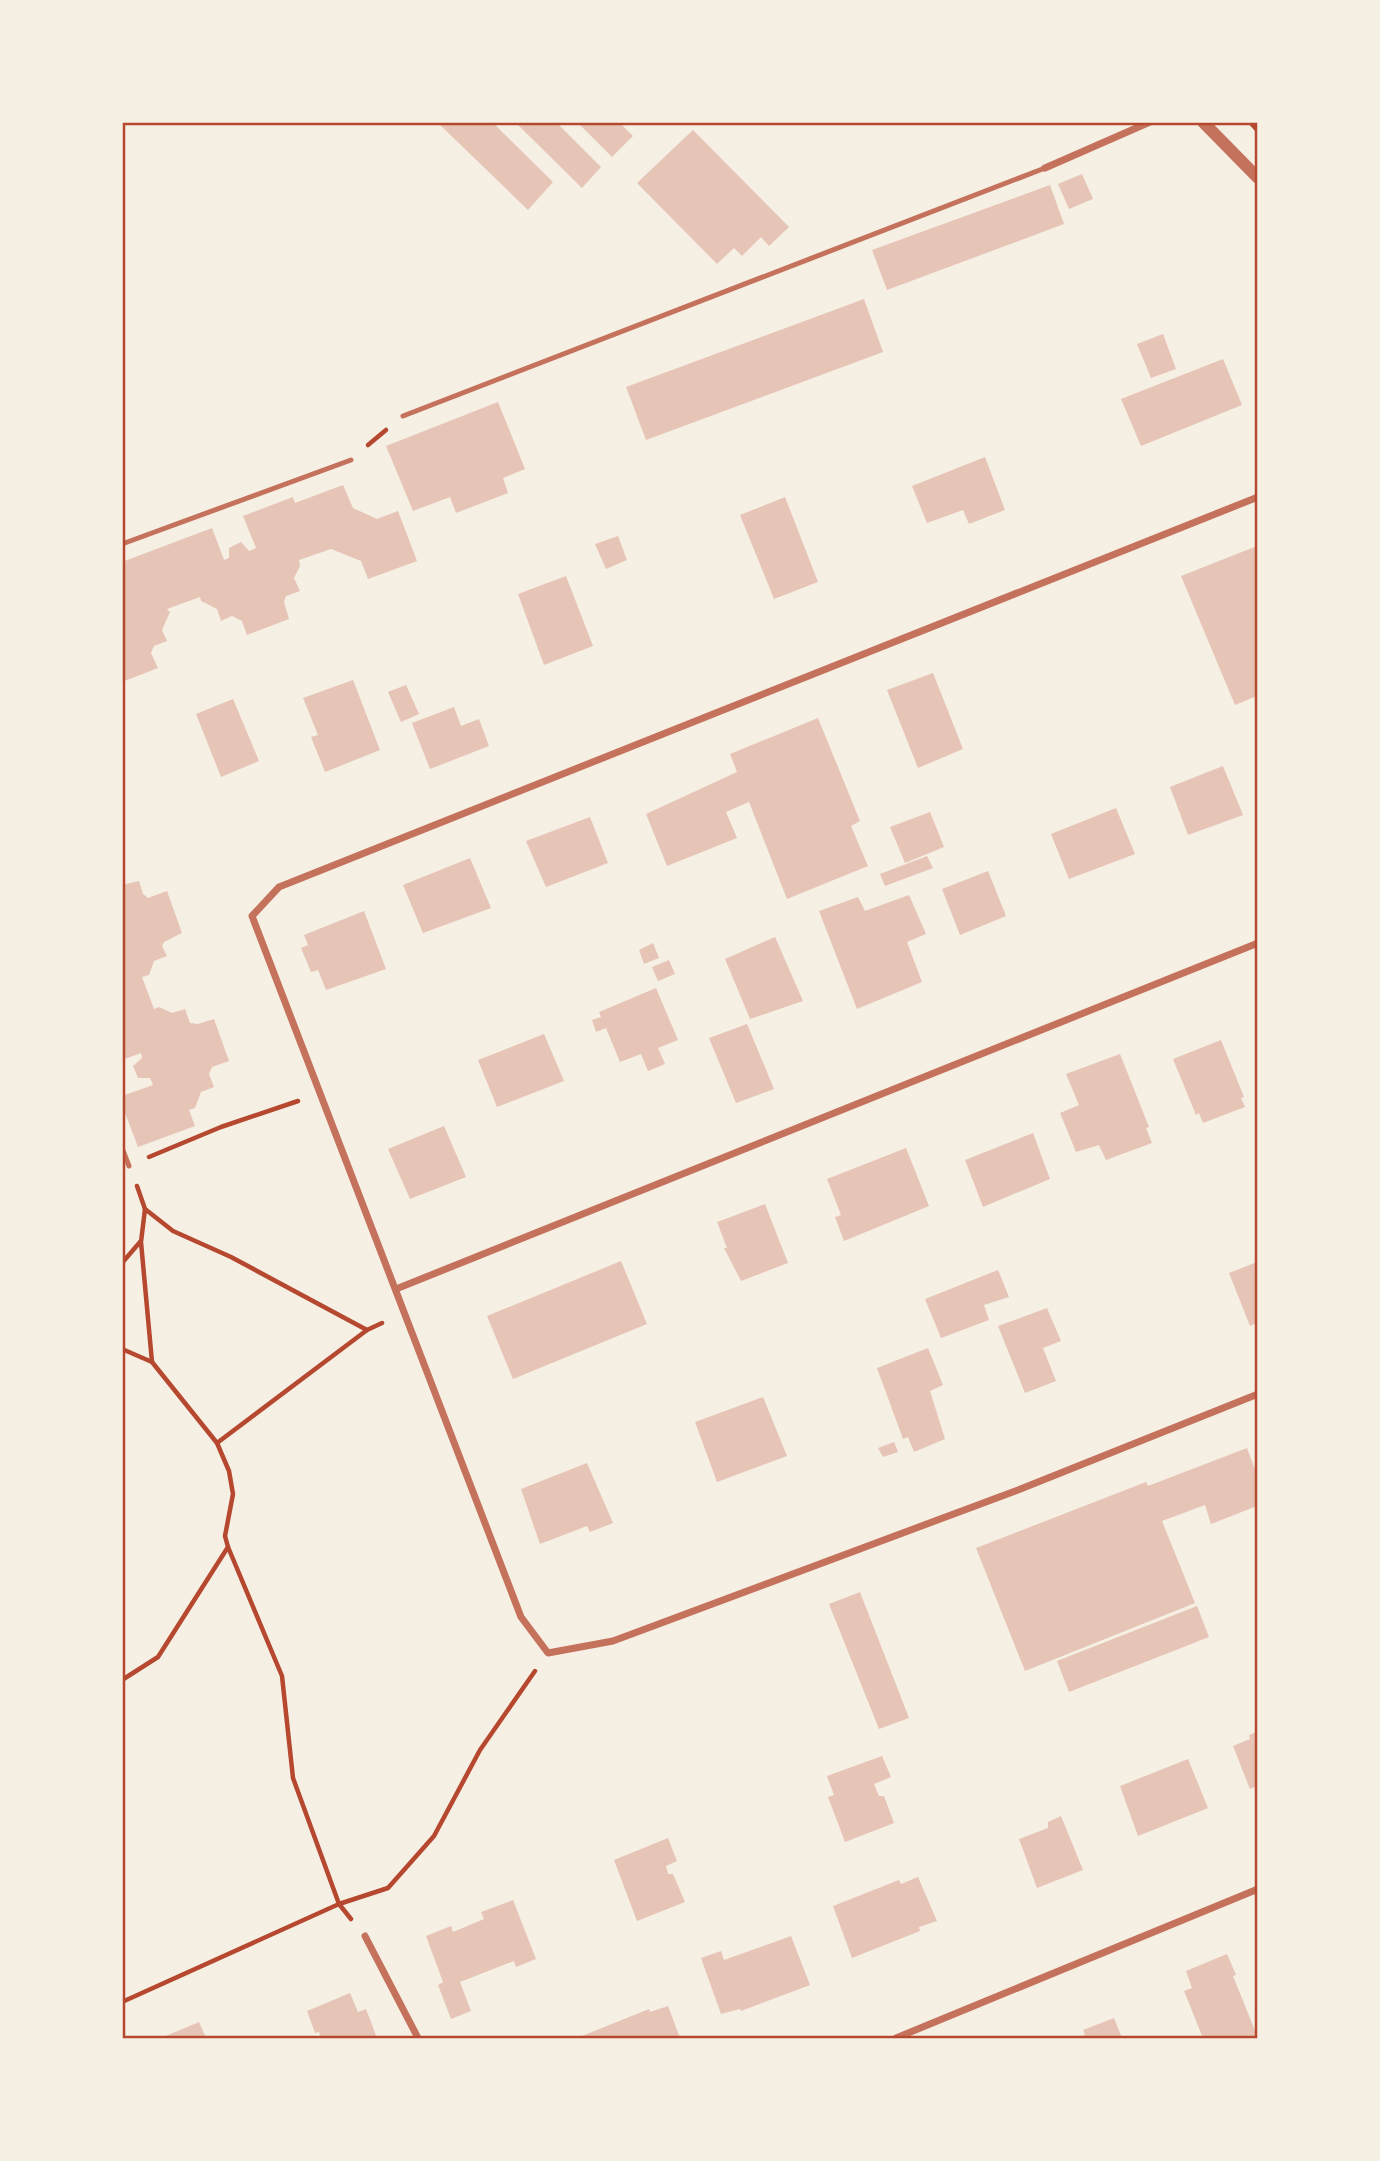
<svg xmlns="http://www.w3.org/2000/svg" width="1380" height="2161" font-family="'Source Sans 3',sans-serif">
<rect width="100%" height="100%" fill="#f6efe4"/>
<g fill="#e6c5b7">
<polygon points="437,122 492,122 553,182 528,210"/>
<polygon points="515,122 556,122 601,167 582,188"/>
<polygon points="577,122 619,122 633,136 612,157"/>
<polygon points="693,130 789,227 769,246 761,237 742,256 734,248 717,264 637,183"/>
<polygon points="1082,174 1093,199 1069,209 1058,184"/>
<polygon points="1050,185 1064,224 887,290 872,250"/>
<polygon points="864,299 883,352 646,440 626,387"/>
<polygon points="1163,334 1176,369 1151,378 1137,344"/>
<polygon points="1223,359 1242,405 1141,446 1121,399"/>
<polygon points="498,402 525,469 503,478 508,493 456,513 450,497 413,511 386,446"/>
<polygon points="985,457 1005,510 969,524 963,510 927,523 912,486"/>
<polygon points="343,485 353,508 377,519 398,511 417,561 368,579 361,561 331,549 299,560 300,566 294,578 300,591 286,596 284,602 289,619 247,635 242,621 232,616 221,621 217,609 201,601 200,597 167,609 170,612 162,630 167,641 154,646 151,653 158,668 122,682 122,562 212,528 224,560 229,558 229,548 241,542 249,551 256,548 243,516 293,497 295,503"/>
<polygon points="785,497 818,582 774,599 740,515"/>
<polygon points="618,536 627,560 606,569 595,544"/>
<polygon points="1257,546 1257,696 1235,705 1181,576"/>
<polygon points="566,576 593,646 544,665 518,594"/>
<polygon points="933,673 963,749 918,768 887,690"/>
<polygon points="353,680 380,750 325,772 311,737 318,735 303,698"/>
<polygon points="406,685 419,714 401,722 388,692"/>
<polygon points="233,699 259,761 221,777 196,714"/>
<polygon points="454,707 461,726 479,719 489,746 430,769 412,723"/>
<polygon points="818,718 860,821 851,826 868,866 787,899 749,802 726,812 737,838 667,866 646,814 737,772 730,754"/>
<polygon points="1223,766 1243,815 1188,835 1170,787"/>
<polygon points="1116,808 1135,854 1069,879 1051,834"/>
<polygon points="930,812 944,847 905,863 890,827"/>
<polygon points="590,817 608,863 546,887 526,841"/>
<polygon points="927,856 933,868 885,886 880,874"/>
<polygon points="470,858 491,908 423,933 403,885"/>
<polygon points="988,871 1006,916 960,935 942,889"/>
<polygon points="139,881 143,894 148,898 167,891 182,933 164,942 162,946 167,956 154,961 149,975 142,977 154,1009 159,1007 172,1013 185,1009 190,1023 198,1024 214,1019 229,1061 212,1067 209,1074 214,1087 201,1092 195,1108 189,1110 195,1126 138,1147 122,1105 122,1096 153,1085 150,1078 138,1078 133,1066 142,1058 141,1053 122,1060 122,885"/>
<polygon points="909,895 926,934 907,942 922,982 857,1009 819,911 858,897 865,911"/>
<polygon points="364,911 386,969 326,990 318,970 311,972 301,948 308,945 304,935"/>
<polygon points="775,937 803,1001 750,1019 725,959"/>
<polygon points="653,943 659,958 644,964 639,950"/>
<polygon points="669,960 675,974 658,981 652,967"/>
<polygon points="656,988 678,1040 658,1048 665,1064 648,1071 641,1054 620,1062 606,1028 596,1032 592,1020 601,1017 599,1012"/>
<polygon points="747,1024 774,1089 736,1103 709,1038"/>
<polygon points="544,1034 564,1081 497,1107 478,1060"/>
<polygon points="1221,1040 1244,1097 1241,1098 1245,1107 1203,1123 1199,1113 1196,1115 1173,1059"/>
<polygon points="1120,1054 1149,1127 1146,1128 1152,1143 1106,1160 1099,1145 1076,1152 1060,1113 1079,1105 1066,1074"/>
<polygon points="444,1126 466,1177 410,1199 388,1149"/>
<polygon points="1033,1133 1050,1179 983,1207 965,1160"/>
<polygon points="906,1148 929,1206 844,1241 835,1217 841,1215 827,1179"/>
<polygon points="765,1204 788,1263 741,1281 724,1248 727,1248 717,1222"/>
<polygon points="621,1261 647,1324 513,1379 487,1316"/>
<polygon points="1257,1262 1257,1323 1250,1326 1229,1273"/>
<polygon points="998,1270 1009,1297 984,1305 989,1320 941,1338 925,1299"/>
<polygon points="1047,1308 1061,1341 1043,1348 1056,1381 1025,1393 998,1326"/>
<polygon points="928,1348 943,1385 930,1391 945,1439 914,1452 908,1437 903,1439 877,1368"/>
<polygon points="763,1397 787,1456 717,1482 695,1422"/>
<polygon points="894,1442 898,1452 883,1457 878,1448"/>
<polygon points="1247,1448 1257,1475 1257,1506 1211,1524 1205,1505 1162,1521 1195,1603 1025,1671 976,1548 1146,1482 1148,1486"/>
<polygon points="587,1463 613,1523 590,1532 587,1526 540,1544 521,1489"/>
<polygon points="860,1592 909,1718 879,1729 829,1604"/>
<polygon points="1197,1606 1209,1637 1069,1692 1057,1661"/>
<polygon points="1257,1732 1257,1786 1250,1789 1233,1746 1250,1739 1249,1735"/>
<polygon points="882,1756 891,1777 874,1784 879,1796 884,1796 894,1823 845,1842 828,1797 834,1795 827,1776"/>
<polygon points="1188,1759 1208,1808 1138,1836 1120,1786"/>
<polygon points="1061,1816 1083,1870 1037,1888 1019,1839 1048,1828 1048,1822"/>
<polygon points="668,1838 677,1861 666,1866 668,1874 673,1874 685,1902 637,1921 614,1860"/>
<polygon points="918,1877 937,1921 919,1927 920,1931 852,1958 833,1906 899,1880 901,1884"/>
<polygon points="513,1900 536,1959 516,1967 514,1961 460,1982 471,2011 451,2019 438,1985 443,1982 426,1936 451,1926 453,1932 484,1919 481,1912"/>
<polygon points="791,1936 810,1985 741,2011 740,2009 721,2014 701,1958 721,1951 724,1960"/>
<polygon points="1227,1954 1236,1975 1233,1976 1258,2038 1203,2038 1184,1991 1192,1988 1186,1971"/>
<polygon points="350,1993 358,2012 366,2009 377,2038 321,2038 319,2032 315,2033 307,2011"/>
<polygon points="668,2006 680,2038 583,2038 582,2036 649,2009 650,2012"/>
<polygon points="1114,2018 1122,2038 1076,2038 1085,2035 1083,2030"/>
<polygon points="199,2022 206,2038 161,2038"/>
</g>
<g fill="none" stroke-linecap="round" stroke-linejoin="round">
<g stroke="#b5482f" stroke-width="4.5">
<polyline points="1250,122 1258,131"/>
<polyline points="368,445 386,430"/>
<polyline points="149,1157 221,1127 298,1101"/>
<polyline points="137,1186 145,1209 141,1242 152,1362 217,1443 229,1471 233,1494 225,1536 228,1547 282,1676 293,1778 339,1904 351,1919"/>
<polyline points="145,1209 173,1231 231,1257 367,1330"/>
<polyline points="122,1263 140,1242"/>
<polyline points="122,1349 152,1362"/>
<polyline points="217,1443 367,1330 382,1323"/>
<polyline points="122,1680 158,1657 228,1547"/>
<polyline points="122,2002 339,1904 388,1888 434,1836 480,1750 535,1671"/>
</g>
<g stroke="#c5725c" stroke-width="5">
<polyline points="403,416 1045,168"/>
<polyline points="122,544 351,460"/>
<polyline points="122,1148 129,1166"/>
</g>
<g stroke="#c5725c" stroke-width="7">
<polyline points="1045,168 1150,122"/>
<polyline points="1258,497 279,887 252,916 521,1617 548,1653 613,1641 1018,1490 1258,1394"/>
<polyline points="396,1289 1258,943"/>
<polyline points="365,1936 418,2038"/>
<polyline points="896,2038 1258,1889"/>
</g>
<polyline stroke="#c5725c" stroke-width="12" points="1203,122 1258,178"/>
</g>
<rect width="1380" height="2161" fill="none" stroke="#f6efe4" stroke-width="248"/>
<rect x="124" y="124" width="1132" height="1913" fill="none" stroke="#b5482f" stroke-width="2.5"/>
</svg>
